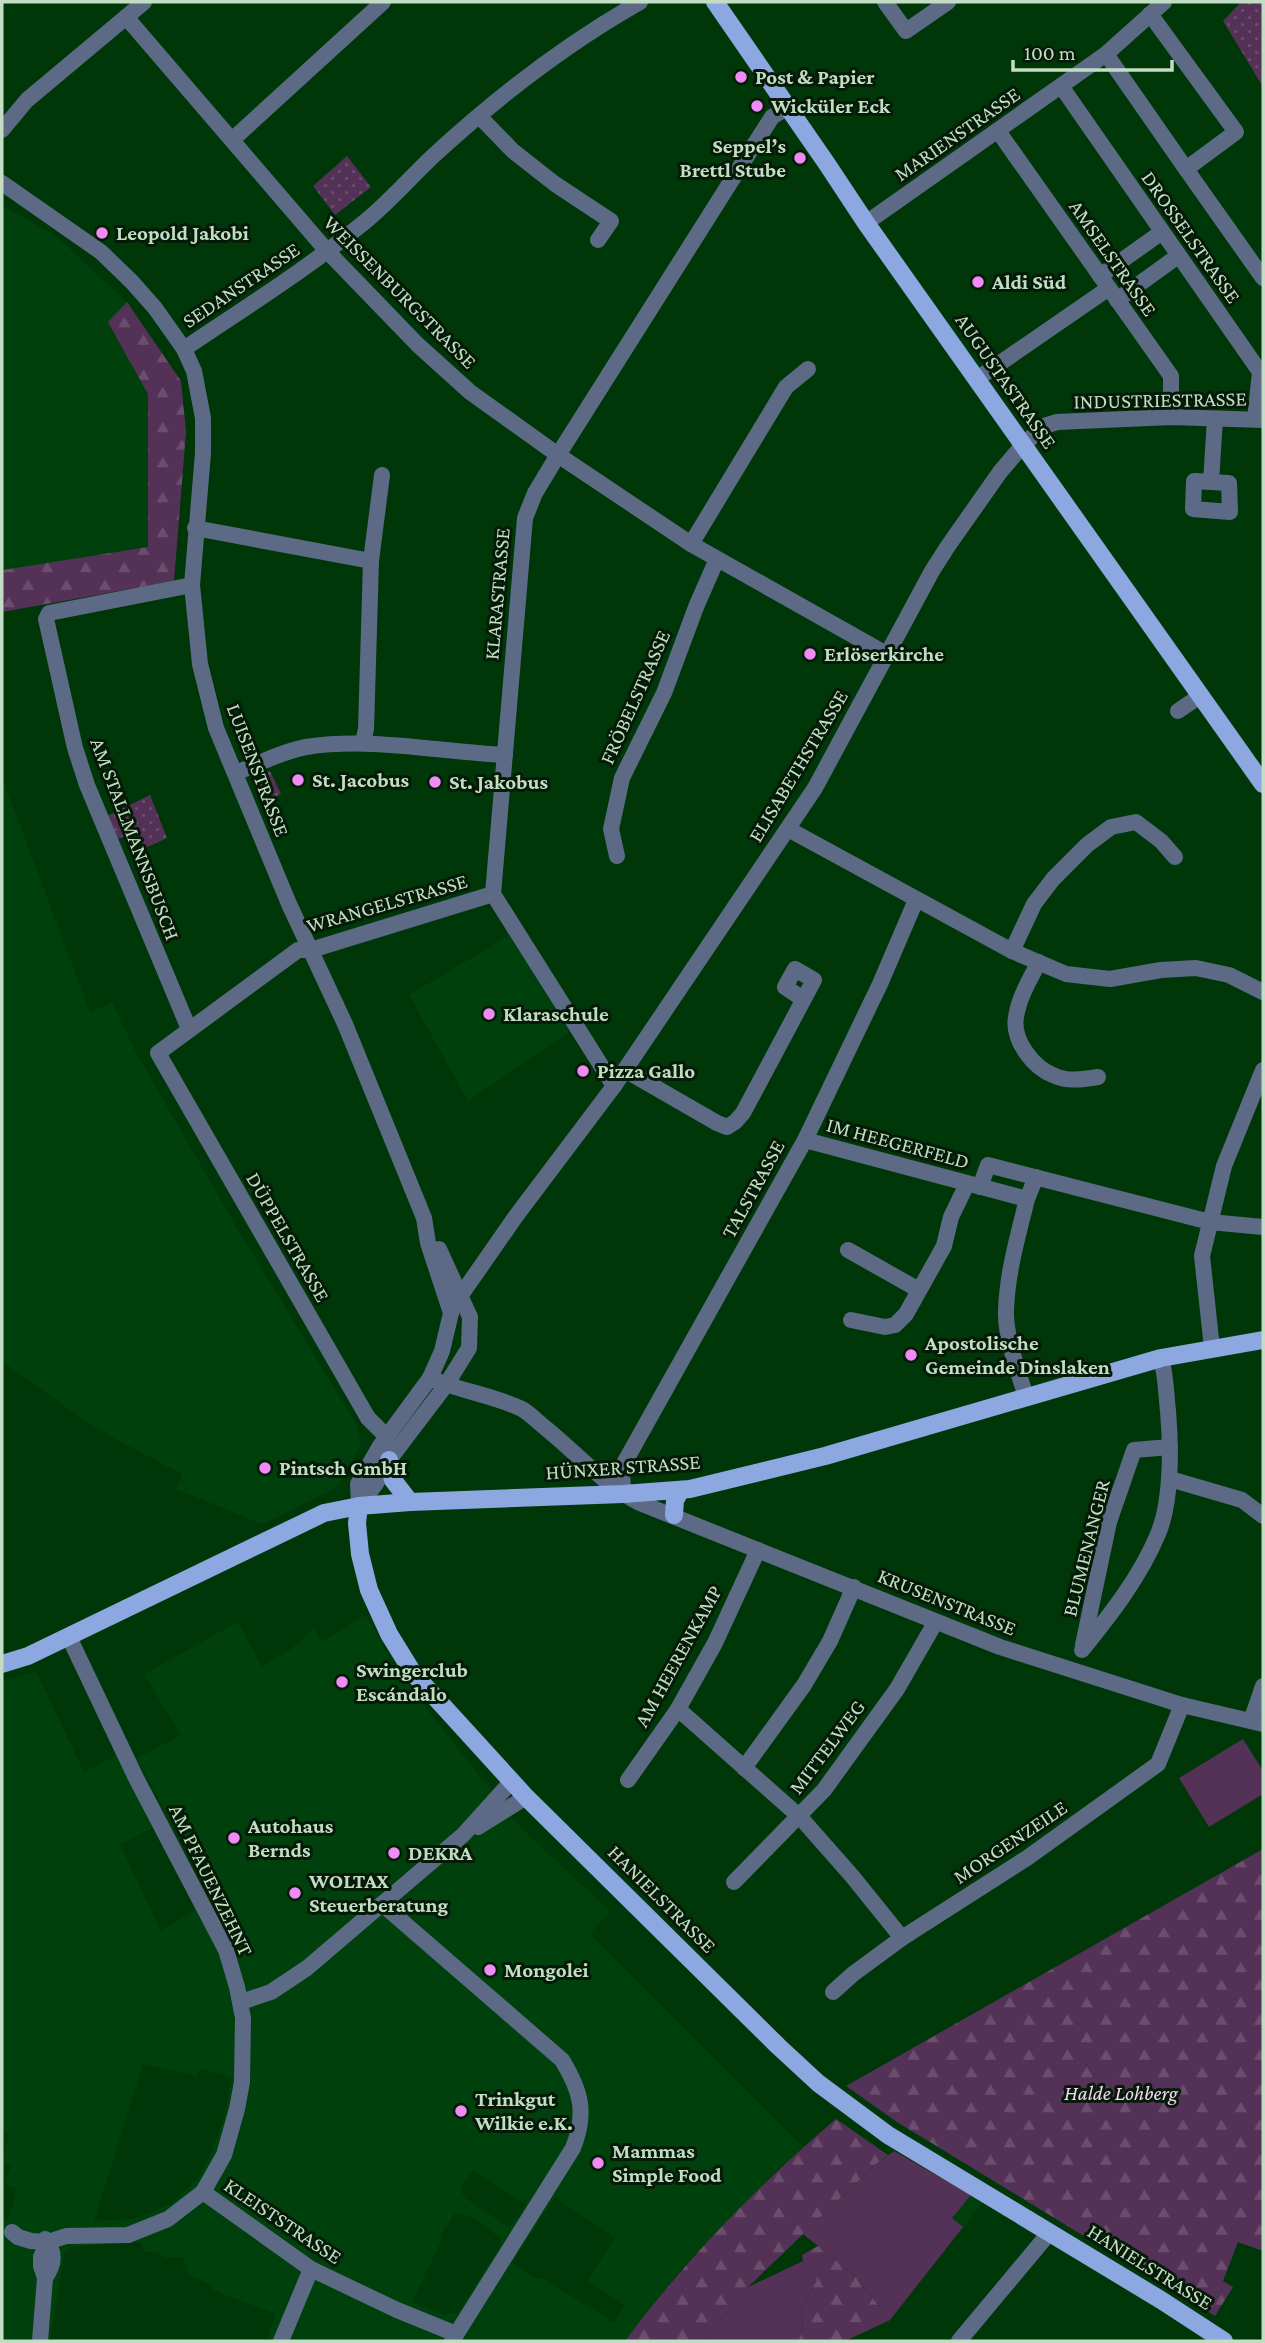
<svg xmlns="http://www.w3.org/2000/svg" width="1265" height="2343" font-family="'Crimson Pro',serif">
<defs>
<pattern id="forest-firs" width="22" height="20" patternUnits="userSpaceOnUse" patternTransform="scale(1.75)"><rect width="22" height="20" fill="#543156"/><path d="M5 1l3.5 6h-7zM16 11l3.5 6h-7z" fill="#6b4e6d"/></pattern>
<pattern id="park-dots" width="8" height="8" patternUnits="userSpaceOnUse" patternTransform="scale(1.75)"><rect width="8" height="8" fill="#543156"/><path d="M2 2h.1M6 6h.1" fill="none" stroke="#6b4e6d" stroke-width="1.8" stroke-linecap="round"/></pattern>
</defs>
<rect width="100%" height="100%" fill="#003709"/>
<g fill="#00400c" fill-rule="evenodd">
<polygon points="2,205 58,238 127,302 181,381 186,432 174,581 2,612"/>
<polygon points="2,777 90,1013 112,1002 134,1049 234,1223 357,1426 361,1444 341,1481 333,1489 263,1524 176,1489 182,1474 121,1442 81,1418 2,1361"/>
<polygon points="510,935 569,1032 468,1101 409,995"/>
<path d="M 366,1615 L 396,1670 L 521,1828 L 610,1911 L 590,1934 L 803,2147 L 774,2173 L 685,2265 L 625,2341 L 266,2341 L 276,2314 L 213,2290 L 214,2286 L 190,2275 L 183,2257 L 165,2258 L 159,2253 L 145,2252 L 140,2242 L 71,2247 L 64,2255 L 50,2341 L 2,2341 L 2,2218 L 9,2219 L 17,2189 L 5,2184 L 11,2166 L 2,2163 L 9,2135 L 2,2132 L 2,1681 L 36,1671 L 84,1772 L 117,1755 L 152,1828 L 120,1845 L 161,1931 L 212,1900 L 137,1758 L 181,1735 L 144,1674 L 238,1622 L 262,1667 L 291,1649 L 314,1629 L 321,1642 ZM 143,2064 L 197,2076 L 200,2068 L 231,2077 L 226,2111 L 211,2155 L 199,2177 L 184,2192 L 170,2204 L 142,2216 L 131,2219 L 94,2221 ZM 473,2170 L 526,2204 L 510,2228 L 465,2198 L 460,2189 ZM 555,2197 L 615,2238 L 587,2281 L 625,2305 L 614,2323 L 544,2279 L 536,2279 L 512,2263 ZM 455,2213 L 471,2217 L 481,2223 L 501,2239 L 501,2244 L 461,2308 L 458,2312 L 444,2315 L 412,2302 L 442,2239 L 440,2237 Z"/>
<polygon points="971,2195 983,2202 963,2227 951,2218"/>
</g>
<g fill="#543156">
<polygon points="1243,1739 1263,1771 1263,1794 1209,1827 1179,1778"/>
<polygon points="894,2151 971,2195 952,2218 963,2227 890,2320 855,2276 803,2234 875,2165"/>
<polygon points="803,2261 817,2280 801,2309 803,2330 798,2341 704,2341 748,2287"/>
</g>
<g fill="url(#forest-firs)">
<polygon points="127,302 181,381 186,432 174,581 2,612 3,570 148,547 148,394 108,322"/>
<polygon points="1263,1849 1263,2251 1238,2242 1223,2281 1233,2287 1215,2316 897,2122 846,2086"/>
<path d="M 836,2119 L 888,2155 L 875,2165 L 748,2287 L 704,2341 L 625,2341 C 686,2259 758,2185 836,2119 Z"/>
<polygon points="818,2246 855,2276 890,2320 845,2341 798,2341 803,2330 801,2309 817,2280 803,2261 802,2255"/>
</g>
<g fill="url(#park-dots)">
<polygon points="1241,2 1263,2 1263,87 1223,21"/>
<polygon points="347,156 371,187 335,215 313,186"/>
<polygon points="270,771 281,794 267,800 254,775"/>
<polygon points="150,795 167,838 141,850 133,833 118,839 107,816"/>
</g>
<g fill="none" stroke-linecap="round" stroke-linejoin="round">
<g stroke="#5d6a86" stroke-width="16">
<polyline points="885,2 906,31 948,2"/>
<polyline points="126,17 327,251 418,345 470,392 558,455 691,544 888,655"/>
<polyline points="1106,54 1186,169 1236,132 1150,14"/>
<polyline points="1061,86 1260,372 1255,419"/>
<polyline points="479,116 513,151 555,184 611,221 598,240"/>
<polyline points="2,130 27,100 144,2"/>
<polyline points="998,131 1171,376 1171,417"/>
<polyline points="232,140 383,2"/>
<polyline points="1186,169 1263,278"/>
<polyline points="2,183 101,252 132,282 155,308 184,349 194,371 203,418 203,453 192,585 200,664 216,728 289,904 345,1024 424,1218 428,1243 451,1313 442,1351 430,1378 380,1446 358,1484 359,1506"/>
<polyline points="866,223 1106,54 1164,2"/>
<polyline points="1100,276 1162,232"/>
<polyline points="1117,300 1178,256"/>
<path d="M 184,349 C 246,307 310,267 367,220 C 390,201 410,178 432,157 C 496,98 564,45 640,2"/>
<polyline points="977,379 1109,288"/>
<polyline points="1211,482 1229,483 1230,512 1193,509 1194,481 1211,482 1215,419"/>
<polyline points="195,528 371,561 366,729 363,743"/>
<polyline points="691,544 786,387 808,369"/>
<polyline points="371,561 382,475"/>
<polyline points="1178,711 1200,696"/>
<path d="M 235,773 C 257,765 282,751 306,747 C 372,737 439,752 505,755"/>
<polyline points="788,829 1012,951 1066,974 1110,979 1161,970 1196,968 1229,975 1263,992"/>
<polyline points="617,856 611,829 622,778 664,693 696,607 717,559"/>
<polyline points="1012,951 1034,904 1053,879 1087,845 1111,827 1136,822 1161,841 1175,857"/>
<path d="M 1039,962 C 1030,979 1019,997 1016,1017 C 1012,1040 1033,1068 1055,1076 C 1068,1082 1085,1079 1098,1077"/>
<polyline points="189,1029 87,785 75,748 46,619 49,613 192,585"/>
<polyline points="625,1070 717,1123 727,1127 735,1122 743,1113 814,980 795,969 785,987 803,999"/>
<polyline points="614,1086 493,894 525,518 535,493 558,455 747,156 772,117 788,107"/>
<polyline points="805,1140 1027,1199 1036,1177"/>
<polyline points="980,1187 988,1165 1210,1222 1263,1227"/>
<polyline points="848,1250 919,1290"/>
<polyline points="451,1313 453,1302 461,1295 516,1216 614,1086 815,788 932,571 948,546 1000,472 1023,445 1044,426 1057,422 1171,417 1263,420"/>
<polyline points="851,1320 885,1327 895,1325 906,1314 944,1246 951,1217 967,1184"/>
<polyline points="1212,1348 1202,1256 1224,1166 1263,1070"/>
<path d="M 430,1378 C 459,1391 493,1395 522,1409 C 529,1413 536,1420 543,1426 C 576,1452 602,1484 640,1503 L 1000,1647 L 1182,1705 L 1263,1724"/>
<path d="M 1026,1396 C 1018,1373 1005,1335 1006,1311 C 1007,1273 1018,1236 1027,1199"/>
<polyline points="387,1437 368,1418 158,1053 298,950 311,950 493,894"/>
<polyline points="1170,1479 1242,1500 1263,1516"/>
<polyline points="623,1494 622,1467 805,1140 880,984 916,900"/>
<polyline points="359,1506 375,1485 389,1460 446,1385 469,1348 470,1317 439,1249"/>
<polyline points="1083,1645 1109,1522 1134,1450 1170,1447"/>
<path d="M 1082,1650 C 1111,1614 1140,1577 1158,1534 C 1172,1501 1171,1446 1168,1411 C 1166,1394 1166,1375 1161,1358"/>
<polyline points="678,1709 800,1817 852,1876 902,1938"/>
<polyline points="1251,1721 1263,1686"/>
<polyline points="744,1768 804,1685 830,1641 854,1587"/>
<polyline points="628,1780 678,1709 715,1643 758,1550"/>
<polyline points="478,1827 526,1797"/>
<polyline points="734,1882 824,1790 897,1689 935,1623"/>
<polyline points="833,1992 853,1974 902,1938 1027,1858 1158,1764 1182,1705"/>
<polyline points="241,2002 271,1992 307,1968 382,1904"/>
<polyline points="203,2192 311,2269 397,2310 456,2334"/>
<polyline points="12,2232 18,2237 31,2241 48,2242 66,2236 128,2235 168,2219 203,2192 224,2155 237,2109 242,2082 243,2018 237,1987 226,1950 136,1778 69,1637"/>
<path d="M 45,2278 C 55,2264 56,2252 45,2239"/>
<polyline points="40,2341 45,2278 41,2266 41,2257 48,2242"/>
<polyline points="281,2341 311,2269"/>
<path d="M 452,2341 L 573,2148 C 587,2113 581,2091 562,2060 L 382,1904 L 463,1835 L 511,1782"/>
<polyline points="959,2341 1050,2232"/>
</g>
<g stroke="#8da7e1" stroke-width="18">
<polyline points="715,2 827,164 866,223 1263,784"/>
<polyline points="389,1460 393,1480 410,1502"/>
<polyline points="359,1506 357,1523 360,1554 369,1590 389,1634 413,1673 526,1797 778,2046 818,2083 888,2135 1161,2300 1224,2341"/>
<polyline points="674,1515 675,1500 681,1490"/>
<polyline points="2,1664 28,1656 324,1513 359,1506 410,1502 623,1494 690,1489 825,1456 1161,1358 1263,1340"/>
</g>
</g>
<g fill="#f08bf5" stroke="#051a07" stroke-width="2.5">
<circle cx="741" cy="77" r="7"/>
<circle cx="757" cy="106" r="7"/>
<circle cx="800" cy="158" r="7"/>
<circle cx="102" cy="233" r="7"/>
<circle cx="978" cy="282" r="7"/>
<circle cx="810" cy="654" r="7"/>
<circle cx="298" cy="780" r="7"/>
<circle cx="435" cy="782" r="7"/>
<circle cx="489" cy="1014" r="7"/>
<circle cx="583" cy="1071" r="7"/>
<circle cx="911" cy="1355" r="7"/>
<circle cx="265" cy="1468" r="7"/>
<circle cx="342" cy="1682" r="7"/>
<circle cx="234" cy="1838" r="7"/>
<circle cx="394" cy="1853" r="7"/>
<circle cx="295" cy="1893" r="7"/>
<circle cx="490" cy="1970" r="7"/>
<circle cx="461" cy="2111" r="7"/>
<circle cx="598" cy="2163" r="7"/>
</g>
<g text-anchor="middle" dominant-baseline="central" stroke-width="6" stroke-linejoin="round" paint-order="stroke">
<g font-size="21" font-weight="bold" fill="#c2ddc3" stroke="#051a07" text-anchor="start">
<text x="755" y="77">Post &amp; Papier</text>
<text x="771" y="106">Wicküler Eck</text>
<text x="786" y="146" text-anchor="end">Seppel’s<tspan x="786" dy="24">Brettl Stube</tspan></text>
<text x="116" y="233">Leopold Jakobi</text>
<text x="992" y="282">Aldi Süd</text>
<text x="824" y="654">Erlöserkirche</text>
<text x="312" y="780">St. Jacobus</text>
<text x="449" y="782">St. Jakobus</text>
<text x="503" y="1014">Klaraschule</text>
<text x="597" y="1071">Pizza Gallo</text>
<text x="925" y="1343">Apostolische<tspan x="925" dy="24">Gemeinde Dinslaken</tspan></text>
<text x="279" y="1468">Pintsch GmbH</text>
<text x="356" y="1670">Swingerclub<tspan x="356" dy="24">Escándalo</tspan></text>
<text x="248" y="1826">Autohaus<tspan x="248" dy="24">Bernds</tspan></text>
<text x="408" y="1853">DEKRA</text>
<text x="309" y="1881">WOLTAX<tspan x="309" dy="24">Steuerberatung</tspan></text>
<text x="504" y="1970">Mongolei</text>
<text x="475" y="2099">Trinkgut<tspan x="475" dy="24">Wilkie e.K.</tspan></text>
<text x="612" y="2151">Mammas<tspan x="612" dy="24">Simple Food</tspan></text>
</g>
<g font-size="21" fill="#c2ddc3" stroke="#051a07">
<text transform="translate(957 134) rotate(-35)">MARIENSTRASSE</text>
<text transform="translate(1191 237) rotate(55)">DROSSELSTRASSE</text>
<text transform="translate(1113 258) rotate(55)">AMSELSTRASSE</text>
<text transform="translate(241 285) rotate(-34)">SEDANSTRASSE</text>
<text transform="translate(400 292) rotate(45)">WEISSENBURGSTRASSE</text>
<text transform="translate(1006 381) rotate(55)">AUGUSTASTRASSE</text>
<text transform="translate(1160 400) rotate(-1)">INDUSTRIESTRASSE</text>
<text transform="translate(497 594) rotate(-85)">KLARASTRASSE</text>
<text transform="translate(635 697) rotate(-66)">FRÖBELSTRASSE</text>
<text transform="translate(798 766) rotate(-59)">ELISABETHSTRASSE</text>
<text transform="translate(258 770) rotate(69)">LUISENSTRASSE</text>
<text transform="translate(135 839) rotate(69)">AM STALLMANNSBUSCH</text>
<text transform="translate(387 903) rotate(-16)">WRANGELSTRASSE</text>
<text transform="translate(898 1143) rotate(15)">IM HEEGERFELD</text>
<text transform="translate(753 1189) rotate(-61)">TALSTRASSE</text>
<text transform="translate(288 1237) rotate(60)">DÜPPELSTRASSE</text>
<text transform="translate(623 1467) rotate(-4)">HÜNXER STRASSE</text>
<text transform="translate(1086 1548) rotate(-76)">BLUMENANGER</text>
<text transform="translate(947 1602) rotate(22)">KRUSENSTRASSE</text>
<text transform="translate(678 1656) rotate(-61)">AM HEERENKAMP</text>
<text transform="translate(827 1747) rotate(-53)">MITTELWEG</text>
<text transform="translate(1010 1842) rotate(-34)">MORGENZEILE</text>
<text transform="translate(211 1880) rotate(64)">AM PFAUENZEHNT</text>
<text transform="translate(662 1899) rotate(45)">HANIELSTRASSE</text>
<text transform="translate(283 2221) rotate(34)">KLEISTSTRASSE</text>
<text transform="translate(1150 2267) rotate(32)">HANIELSTRASSE</text>
</g>
<g font-size="21" font-style="italic" fill="#f5d6f6" stroke="#051a07">
<text x="1121" y="2093">Halde Lohberg</text>
</g>
</g>
<rect width="1265" height="2343" fill="none" stroke="#c2ddc3" stroke-width="7"/>
<path d="M1013 60v10h159v-10" fill="none" stroke="#c2ddc3" stroke-width="3.5"/>
<text x="1024" y="60" font-size="21" fill="#c2ddc3" stroke="#051a07" stroke-width="5" paint-order="stroke">100 m</text>
</svg>
